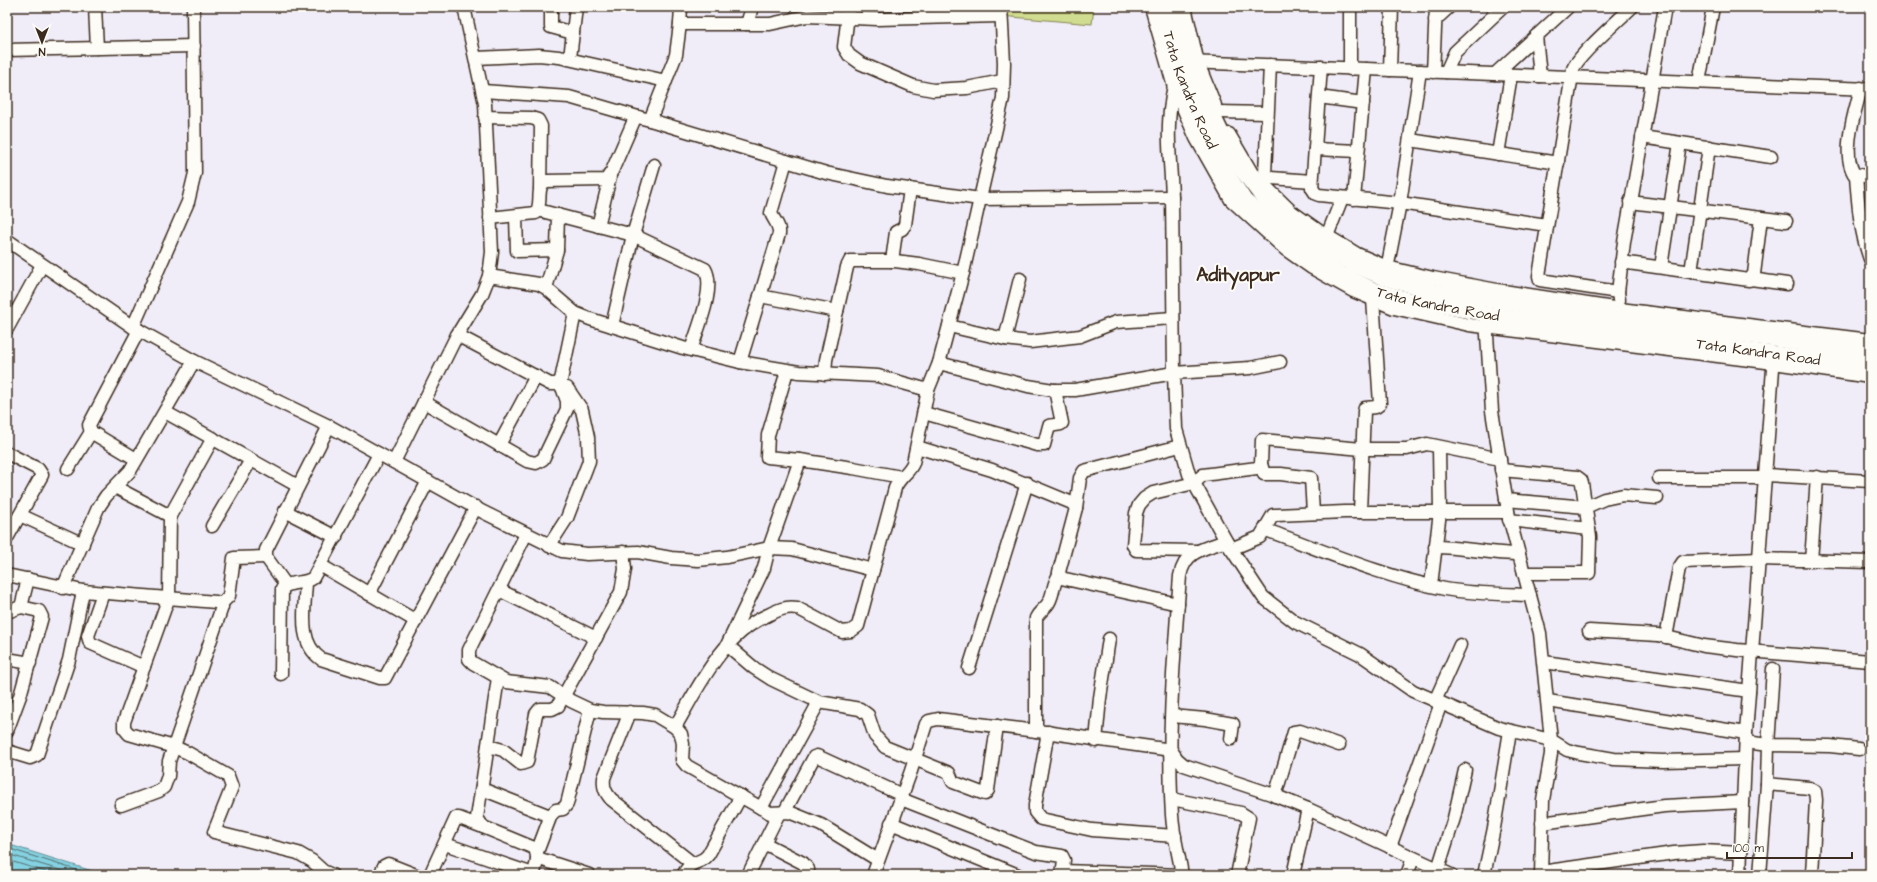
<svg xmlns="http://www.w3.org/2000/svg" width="1877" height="882" font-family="'Architects Daughter',sans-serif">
<rect width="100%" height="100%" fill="#f0edf8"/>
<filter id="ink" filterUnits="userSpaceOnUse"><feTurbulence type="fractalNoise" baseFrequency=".025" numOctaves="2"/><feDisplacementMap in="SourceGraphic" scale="8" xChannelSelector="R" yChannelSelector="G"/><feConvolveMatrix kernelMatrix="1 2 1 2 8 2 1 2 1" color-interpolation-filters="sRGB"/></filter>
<g filter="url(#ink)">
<polygon fill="#d0dc8f" stroke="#868356" points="1001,7 1094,7 1092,24 1000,16"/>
<polygon fill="#83d1e1" stroke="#668e93" points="7,844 105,875 7,875"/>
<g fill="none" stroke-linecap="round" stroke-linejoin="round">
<g stroke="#586d6c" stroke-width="1">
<polyline points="7,848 92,875"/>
<polyline points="7,854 76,875"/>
<polyline points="7,860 56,875"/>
</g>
<g stroke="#3b2a1e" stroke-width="15">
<g id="minor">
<polyline points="95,7 97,48"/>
<polyline points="551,7 551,27 573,33"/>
<polyline points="681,7 680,24 770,24 807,16 877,19 1000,16"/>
<polyline points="849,7 844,47 849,55 860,63 913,86 933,90 967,88 1002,81"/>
<polyline points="1151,7 1174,87 1196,138 1231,200 1285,249 1312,268 1353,291 1394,308 1469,325 1774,363 1870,377"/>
<polyline points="1185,7 1198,63 1215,105"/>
<polyline points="1435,20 1449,7"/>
<polyline points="680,24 676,55 650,120 826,173 887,186 980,199 1172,197"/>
<polyline points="747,24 752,7"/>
<polyline points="1536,36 1540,76"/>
<polyline points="7,50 194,46"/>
<polyline points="476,58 539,55 559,57 666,81"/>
<polyline points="570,58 576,7"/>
<polyline points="1270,65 1265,174 1271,178 1312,181"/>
<polyline points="1321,67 1312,188 1316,194 1319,195 1400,203 1420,71"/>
<polyline points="1350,69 1350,7"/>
<polyline points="1390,70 1392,7"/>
<polyline points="1433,72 1436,7"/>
<polyline points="1446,72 1455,52 1503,7"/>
<polyline points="1495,74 1568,7"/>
<polyline points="1699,82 1713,7"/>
<path d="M 1861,88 C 1855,112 1841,152 1854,174 L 1870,177"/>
<polyline points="483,91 569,97 638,117"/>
<polyline points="1319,97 1363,103"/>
<polyline points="1218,112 1267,113"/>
<polyline points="485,117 531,118 538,120 541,126 540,188"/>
<polyline points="1229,134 1252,173 1292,212 1319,231 1357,254 1387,267 1433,278 1497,290 1620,309 1870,340"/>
<polyline points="1642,137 1771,157"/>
<polyline points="1410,140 1558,163"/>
<polyline points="1315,149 1358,151"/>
<polyline points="1498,154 1511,75"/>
<path d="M 1856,175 C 1858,204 1860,231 1870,259"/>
<polyline points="1354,199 1366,69"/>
<polyline points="1630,202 1786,221"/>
<path d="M 538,210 L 633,235 L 705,269 C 716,288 697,330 691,350"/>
<polyline points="516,216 517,251 557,250"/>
<path d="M 490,218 L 536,213 C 543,203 535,187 546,181 L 606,180 L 612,171 L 635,118 L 638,117 L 650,120"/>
<polyline points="598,226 610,177"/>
<polyline points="1327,236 1342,198"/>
<polyline points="7,240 133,327 194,361 329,426 483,512 562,551 587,554 638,552 671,558 698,560 727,557 769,548 792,549 873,570"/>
<polyline points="892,261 896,232 902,229 905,225 910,189"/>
<polyline points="1621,262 1749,280 1754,274 1761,218"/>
<polyline points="1661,267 1680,143"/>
<polyline points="1691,272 1709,147"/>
<polyline points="1386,274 1400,203 1547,225"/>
<polyline points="489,276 539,284 546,288 575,313 590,319 683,348 740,362 799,372 878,376 928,390 939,363 1028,386 1053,390 1075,390 1174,373 1176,429 1189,474 1226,541 1263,597 1295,622 1360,654 1413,691 1499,728 1551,740 1551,754 1543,800 1541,875"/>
<polyline points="1751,279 1787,284"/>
<polyline points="546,288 557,250 558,215"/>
<path d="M 1618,292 L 1540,280 L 1539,276 L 1573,69 C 1579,54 1619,20 1632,7"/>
<polyline points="760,296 837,311"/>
<polyline points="1619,300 1618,292 1624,242 1665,7"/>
<polyline points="1486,320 1492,411 1509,517 1540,633 1551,740 1567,750 1579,753 1614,759 1663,761 1745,759"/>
<polyline points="612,326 633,235 654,165"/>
<polyline points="949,326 1005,339 1030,342 1080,336 1116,322 1173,318"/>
<polyline points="133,327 188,202 195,173 193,7"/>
<polyline points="7,329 42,265"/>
<polyline points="457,335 550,384 557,384 561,380 575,313"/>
<polyline points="1005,339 1020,279"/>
<path d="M 740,362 L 779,234 C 780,225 774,221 771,213 L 786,161"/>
<path d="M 1280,362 L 1250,368 L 1174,373 C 1173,314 1173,256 1172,197 C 1171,165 1166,135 1171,103 C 1173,87 1176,73 1187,62 L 1870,89"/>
<polyline points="939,363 963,273 1003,98 1004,63 1001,7"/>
<polyline points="787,371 768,435 767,457 800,460 853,468 901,477"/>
<polyline points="825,374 826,360 847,267 850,261 895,261 919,264 963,273"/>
<polyline points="424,402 527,461 536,463 543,459 567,409 567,401 560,382"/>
<polyline points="165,412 298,486"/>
<polyline points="924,413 1037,445 1044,445 1049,426 1061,424 1062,423 1055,390"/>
<polyline points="213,438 170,516 169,597 124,722 124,728 129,734 174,747 188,753 228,776 232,787 214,832 298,853 312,861 323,871 332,875"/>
<polyline points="499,445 536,376"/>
<polyline points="917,447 992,470 1072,503 1076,508 1059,572 1061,578 1178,604"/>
<polyline points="7,453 38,469 42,475 7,538"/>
<polyline points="136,459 91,432 89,425 139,330"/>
<polyline points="800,460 769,548 764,568 727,645 754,668 771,679 819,702 860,709 868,715 875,736 885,747 949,773 953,782 982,793 985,794 988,790 997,726"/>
<polyline points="394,462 457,335 482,294 489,276 492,252 485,104 464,7"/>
<polyline points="1261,464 1264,474 1281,474 1311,478 1313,513"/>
<polyline points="68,469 91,432"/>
<polyline points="1501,470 1577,477 1581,480 1582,483 1590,537 1589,573 1524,573"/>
<polyline points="1766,475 1870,481"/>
<polyline points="1659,478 1765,478"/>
<polyline points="115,487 170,516"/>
<polyline points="1506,500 1586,507 1604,499 1623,495 1657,498"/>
<polyline points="1076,508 1080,478 1084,471 1180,446"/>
<polyline points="285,511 336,537"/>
<polyline points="1360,512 1364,411 1365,408 1376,407 1380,404 1373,299"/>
<polyline points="20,515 83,544"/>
<polyline points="1509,520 1589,529"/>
<polyline points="212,526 251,460"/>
<path d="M 1266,530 C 1324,551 1384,577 1445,589 C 1473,594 1502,594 1530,595"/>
<polyline points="526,534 469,650 469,659 473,663 506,682 550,687 571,701 590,710 603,712 643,713 655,715 675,727 681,734 683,744 682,760 687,766 770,813 789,812 821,825 878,860"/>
<polyline points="549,546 567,518 589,461 588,437 582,410 567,388"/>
<path d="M 1435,547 C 1464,547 1490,554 1519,554"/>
<polyline points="1231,549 1260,537 1273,515 1276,515 1345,512 1508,512"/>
<polyline points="1197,551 1136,550 1133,545 1136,513 1139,505 1145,498 1153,493 1194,483 1203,475 1257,468 1261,464 1262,440 1362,449 1407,449 1427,444 1500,459"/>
<polyline points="1811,561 1817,477"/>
<polyline points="320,565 416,621"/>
<polyline points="7,575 83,591 216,602 221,604 222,607 169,761 168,776 164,787 159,791 121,805"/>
<path d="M 306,582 C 305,608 297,642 321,659 L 380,678 L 385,678 L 476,507"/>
<polyline points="286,585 266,557 266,550 329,426"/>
<polyline points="1431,585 1440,512 1439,448"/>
<polyline points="63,588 98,508 106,496 130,471 194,361"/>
<polyline points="499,590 596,638"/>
<polyline points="103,593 88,636 90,643 144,667"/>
<polyline points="369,594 428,481"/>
<polyline points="221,604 229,596 234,558 266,557"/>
<polyline points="7,612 21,607 28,579"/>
<polyline points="1589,631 1658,635 1704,646 1737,650 1870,661"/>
<polyline points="1666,637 1679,568 1683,562 1760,559 1870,562"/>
<polyline points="7,659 30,663"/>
<polyline points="1544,662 1749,691"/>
<polyline points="969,668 1027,483"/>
<polyline points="1773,669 1768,745 1830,746 1859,749"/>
<path d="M 281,674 L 282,589 C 289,580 304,585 313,578 L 379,454"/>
<path d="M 498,678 L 477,818 L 483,827 L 534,848 C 540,856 536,866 533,875"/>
<polyline points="1435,701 1460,645"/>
<polyline points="1548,701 1746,733"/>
<path d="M 630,712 L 604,778 C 603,787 605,792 611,799 L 692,863"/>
<polyline points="1172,716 1205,719 1233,724 1231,739"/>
<path d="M 675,727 C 699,686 722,635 768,615 C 778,610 786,606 797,608 L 842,632 L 851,631 L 858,626 L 895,488 C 899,477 909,473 913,463 L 928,390"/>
<polyline points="7,731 20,696 42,617 39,611 21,607"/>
<path d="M 1036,731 L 1036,618 C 1039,612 1043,610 1047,605 C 1054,597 1052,584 1059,575"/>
<polyline points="1048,732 1035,805 1035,812 1041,819 1092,830 1175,836"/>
<polyline points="1096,741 1100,698 1109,639"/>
<polyline points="1746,742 1768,745 1767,784 1809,788 1815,791 1816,800 1812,875"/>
<polyline points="488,746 503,750 521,764 527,762 536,714 540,709 552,709 558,706 621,592 625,569 623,552"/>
<polyline points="7,751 30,758 37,755 69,660 83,591"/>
<polyline points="482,789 550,816"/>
<polyline points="1275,796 1294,732 1300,731 1339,745"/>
<polyline points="901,799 1036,852 1062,856 1064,860 1062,875"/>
<polyline points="1172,799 1241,813 1249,818 1237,875"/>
<polyline points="761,808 819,702"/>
<polyline points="785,811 814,757 817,756 902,795"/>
<polyline points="891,823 1018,875"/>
<polyline points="1542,823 1664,806 1743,802"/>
<polyline points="764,843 803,863 808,869 807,875"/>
<polyline points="445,844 533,874"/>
<polyline points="1390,847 1441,703"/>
<polyline points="537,852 551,815 556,810 563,809 567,804 590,710"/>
<polyline points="537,858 589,875"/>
<polyline points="1438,869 1454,818 1465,770"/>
<polyline points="1063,871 1182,875"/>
<polyline points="1541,872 1674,853 1703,851 1741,853"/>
<polyline points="380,875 384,866 388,864 416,875"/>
<polyline points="430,875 456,818 459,818 483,827"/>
<path d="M 683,875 C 693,857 699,866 708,855 L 741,796"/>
<polyline points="748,875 779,813"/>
<polyline points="873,875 911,771 926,724 929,721 938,719 1045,732 1171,750 1177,759 1184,765 1271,794 1308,809 1451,875"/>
<path d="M 1182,875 C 1179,855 1173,835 1172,815 C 1167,736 1174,655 1180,576 C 1185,550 1204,549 1226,541"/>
<polyline points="1293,875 1308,809"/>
<polyline points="1407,875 1413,858"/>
<polyline points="1484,875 1494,828 1510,731"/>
<polyline points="1740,875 1746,733 1774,355"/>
<polyline points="1760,875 1767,784"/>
</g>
</g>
<g stroke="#3b2a1e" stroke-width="18">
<g id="major">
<path id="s1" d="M 1161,7 L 1179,70 L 1201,122 L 1223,168 L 1245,201 L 1304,252 L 1340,274 L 1374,290 L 1405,299 L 1486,314 L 1870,367"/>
<polyline points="1173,7 1187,62 1235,161 1263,198 1285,218 1317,244 1352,264 1385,278 1436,292 1619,319 1775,339 1870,353"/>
</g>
</g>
<use href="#minor" stroke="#fdfcf7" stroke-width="12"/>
<use href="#major" stroke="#fdfcf7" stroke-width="15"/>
</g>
</g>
<g text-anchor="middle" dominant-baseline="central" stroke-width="4" stroke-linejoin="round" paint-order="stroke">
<g font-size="15" fill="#3b2a1e" stroke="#fdfcf7">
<text stroke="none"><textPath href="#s1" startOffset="88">Tata Kandra Road</textPath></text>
<text stroke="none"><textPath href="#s1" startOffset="436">Tata Kandra Road</textPath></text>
<text stroke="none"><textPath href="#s1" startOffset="760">Tata Kandra Road</textPath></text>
</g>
<g font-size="19" font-weight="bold" fill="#3b2a1e" stroke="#fdfcf7">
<text x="1238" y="275">Adityapur</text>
</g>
</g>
<rect width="1877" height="882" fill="none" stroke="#fdfcf7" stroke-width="24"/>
<rect x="12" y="12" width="1853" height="858" fill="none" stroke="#3b2a1e" stroke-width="1.5" filter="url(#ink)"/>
<g transform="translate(42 42) rotate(180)" stroke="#fdfcf7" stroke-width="3" paint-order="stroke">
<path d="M0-3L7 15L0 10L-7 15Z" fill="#3b2a1e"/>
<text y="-6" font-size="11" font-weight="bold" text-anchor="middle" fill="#3b2a1e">N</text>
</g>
<path d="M1727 852v6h125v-6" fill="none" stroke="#3b2a1e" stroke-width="2"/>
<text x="1733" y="852" font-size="12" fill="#3b2a1e" stroke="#fdfcf7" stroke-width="3" paint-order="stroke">100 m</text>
</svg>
